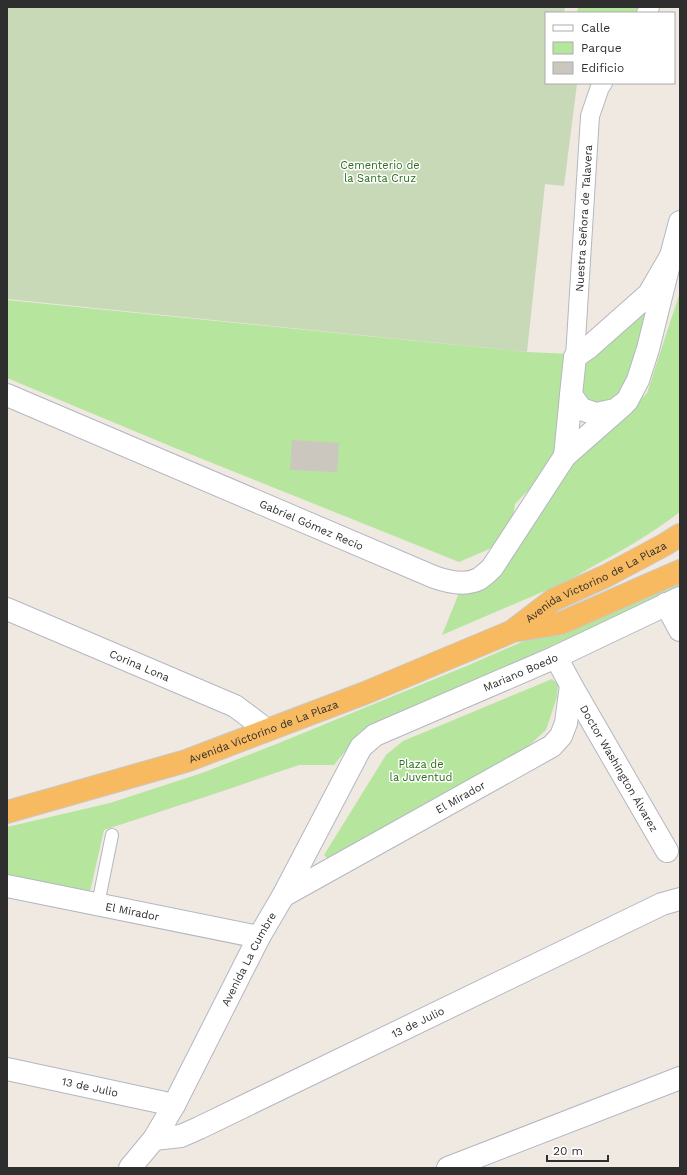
<svg xmlns="http://www.w3.org/2000/svg" width="687" height="1175" font-family="'Work Sans',sans-serif">
<rect width="100%" height="100%" fill="#efe9e1"/>
<g fill="#b6e59e">
<polygon points="578,7 642,7 638,13 577,13"/>
<path d="M 680,292 L 680,512 C 651,534 620,552 588,569 C 575,577 561,586 547,590 L 442,635 L 459,593 L 568,466 L 624,417 L 647,393 Z"/>
<polygon points="7,300 527,352 571,354 552,466 515,504 510,540 459,562 175,448 7,378"/>
<polygon points="649,309 623,395 608,406 580,400 578,374 591,358"/>
<polygon points="680,573 680,589 395,715 356,738 334,765 299,765 211,795 104,830 89,896 7,880 7,827 110,803 202,773 279,743 469,665"/>
<polygon points="552,679 558,684 557,697 546,730 525,749 331,862 324,855 386,755 403,741"/>
</g>
<polygon fill="#c8d9b8" points="7,7 565,7 564,13 546,13 546,83 577,84 564,186 545,184 527,352 7,299"/>
<polygon fill="#cbc7bf" points="292,440 339,443 337,472 290,470"/>
<g fill="none" stroke-linecap="round" stroke-linejoin="round">
<g stroke="#b4b7c1" stroke-width="14">
<polyline id="service" points="98,904 112,835"/>
</g>
<g stroke="#b4b7c1" stroke-width="20">
<g id="pedestrian">
<polyline points="646,13 650,7"/>
<path id="s1" d="M 575,357 L 590,116 L 600,87 L 603,83"/>
</g>
</g>
<g stroke="#b4b7c1" stroke-width="24">
<g id="minor">
<path id="s2" d="M 7,395 L 434,577 C 448,582 465,586 479,579 C 483,576 488,572 492,568 L 565,456"/>
<polyline points="571,395 565,456 623,405"/>
<polyline points="666,604 680,630"/>
<path id="s3" d="M 7,609 L 235,706 L 259,724 L 264,731"/>
<path id="s4" d="M 556,657 L 571,685 L 667,851"/>
<path id="s5" d="M 7,886 L 259,937"/>
<path id="s6" d="M 283,896 L 552,746 L 561,736 L 566,723 L 571,685"/>
<path id="s7" d="M 7,1069 L 174,1105"/>
<path id="s8" d="M 154,1139 L 181,1136 L 199,1128 L 662,904 L 680,899"/>
<path id="s9" d="M 130,1168 L 154,1139 L 174,1105 L 259,937 L 283,896 L 361,747 L 375,735 L 556,657 L 680,598"/>
<polyline points="448,1168 680,1078"/>
</g>
</g>
<g stroke="#b4b7c1" stroke-width="24">
<g id="tertiary">
<polygon points="671,256 648,349 638,380 627,401 615,410 596,414 581,409 571,395 575,357 588,348 649,294"/>
<polyline points="671,256 680,222"/>
</g>
</g>
<g stroke="#c9c9c9" stroke-width="24">
<g id="trunk">
<path id="s10" d="M 515,629 L 553,600 L 606,576 L 664,545 L 680,535"/>
<path id="s11" d="M 7,812 L 186,761 L 365,693 L 513,631 L 561,623 L 680,571"/>
</g>
</g>
<use href="#service" stroke="#fff" stroke-width="12"/>
<use href="#pedestrian" stroke="#fff" stroke-width="18"/>
<use href="#minor" stroke="#fff" stroke-width="22"/>
<use href="#tertiary" stroke="#fff" stroke-width="22"/>
<use href="#trunk" stroke="#f8ba60" stroke-width="22"/>
</g>
<g text-anchor="middle" dominant-baseline="central" stroke-width="3" stroke-linejoin="round" paint-order="stroke">
<g font-size="11" fill="#2c6e1b" stroke="#fff">
<text x="380" y="165">Cementerio de<tspan x="380" dy="13">la Santa Cruz</tspan></text>
<text x="421" y="764">Plaza de<tspan x="421" dy="13">la Juventud</tspan></text>
</g>
<g font-size="11" fill="#2e2e2e" stroke="#fff">
<text stroke="none"><textPath href="#s1" startOffset="139">Nuestra Señora de Talavera</textPath></text>
<text stroke="none"><textPath href="#s2" startOffset="331">Gabriel Gómez Recio</textPath></text>
<text stroke="none"><textPath href="#s10" startOffset="94">Avenida Victorino de La Plaza</textPath></text>
<text stroke="none"><textPath href="#s3" startOffset="144">Corina Lona</textPath></text>
<text stroke="none"><textPath href="#s9" startOffset="658">Mariano Boedo</textPath></text>
<text stroke="none"><textPath href="#s11" startOffset="269">Avenida Victorino de La Plaza</textPath></text>
<text stroke="none"><textPath href="#s4" startOffset="128">Doctor Washington Álvarez</textPath></text>
<text stroke="none"><textPath href="#s6" startOffset="203">El Mirador</textPath></text>
<text stroke="none"><textPath href="#s5" startOffset="128">El Mirador</textPath></text>
<text stroke="none"><textPath href="#s9" startOffset="241">Avenida La Cumbre</textPath></text>
<text stroke="none"><textPath href="#s8" startOffset="290">13 de Julio</textPath></text>
<text stroke="none"><textPath href="#s7" startOffset="85">13 de Julio</textPath></text>
</g>
</g>
<rect width="687" height="1175" fill="none" stroke="#2e2e2e" stroke-width="16"/>
<rect x="545" y="12" width="130" height="72" fill="#ffffff" stroke="#ababab"/>
<rect x="553" y="25" width="20" height="6" fill="#ffffff" stroke="#ababab"/>
<text x="581" y="32" font-size="12" fill="#2e2e2e">Calle</text>
<rect x="553" y="42" width="20" height="12" fill="#b6e59e" stroke="#ababab"/>
<text x="581" y="52" font-size="12" fill="#2e2e2e">Parque</text>
<rect x="553" y="62" width="20" height="12" fill="#cbc7bf" stroke="#ababab"/>
<text x="581" y="72" font-size="12" fill="#2e2e2e">Edificio</text>
<path d="M547 1155v6h61v-6" fill="none" stroke="#2e2e2e" stroke-width="2"/>
<text x="553" y="1155" font-size="12" fill="#2e2e2e" stroke="#ffffff" stroke-width="3" paint-order="stroke">20 m</text>
</svg>
